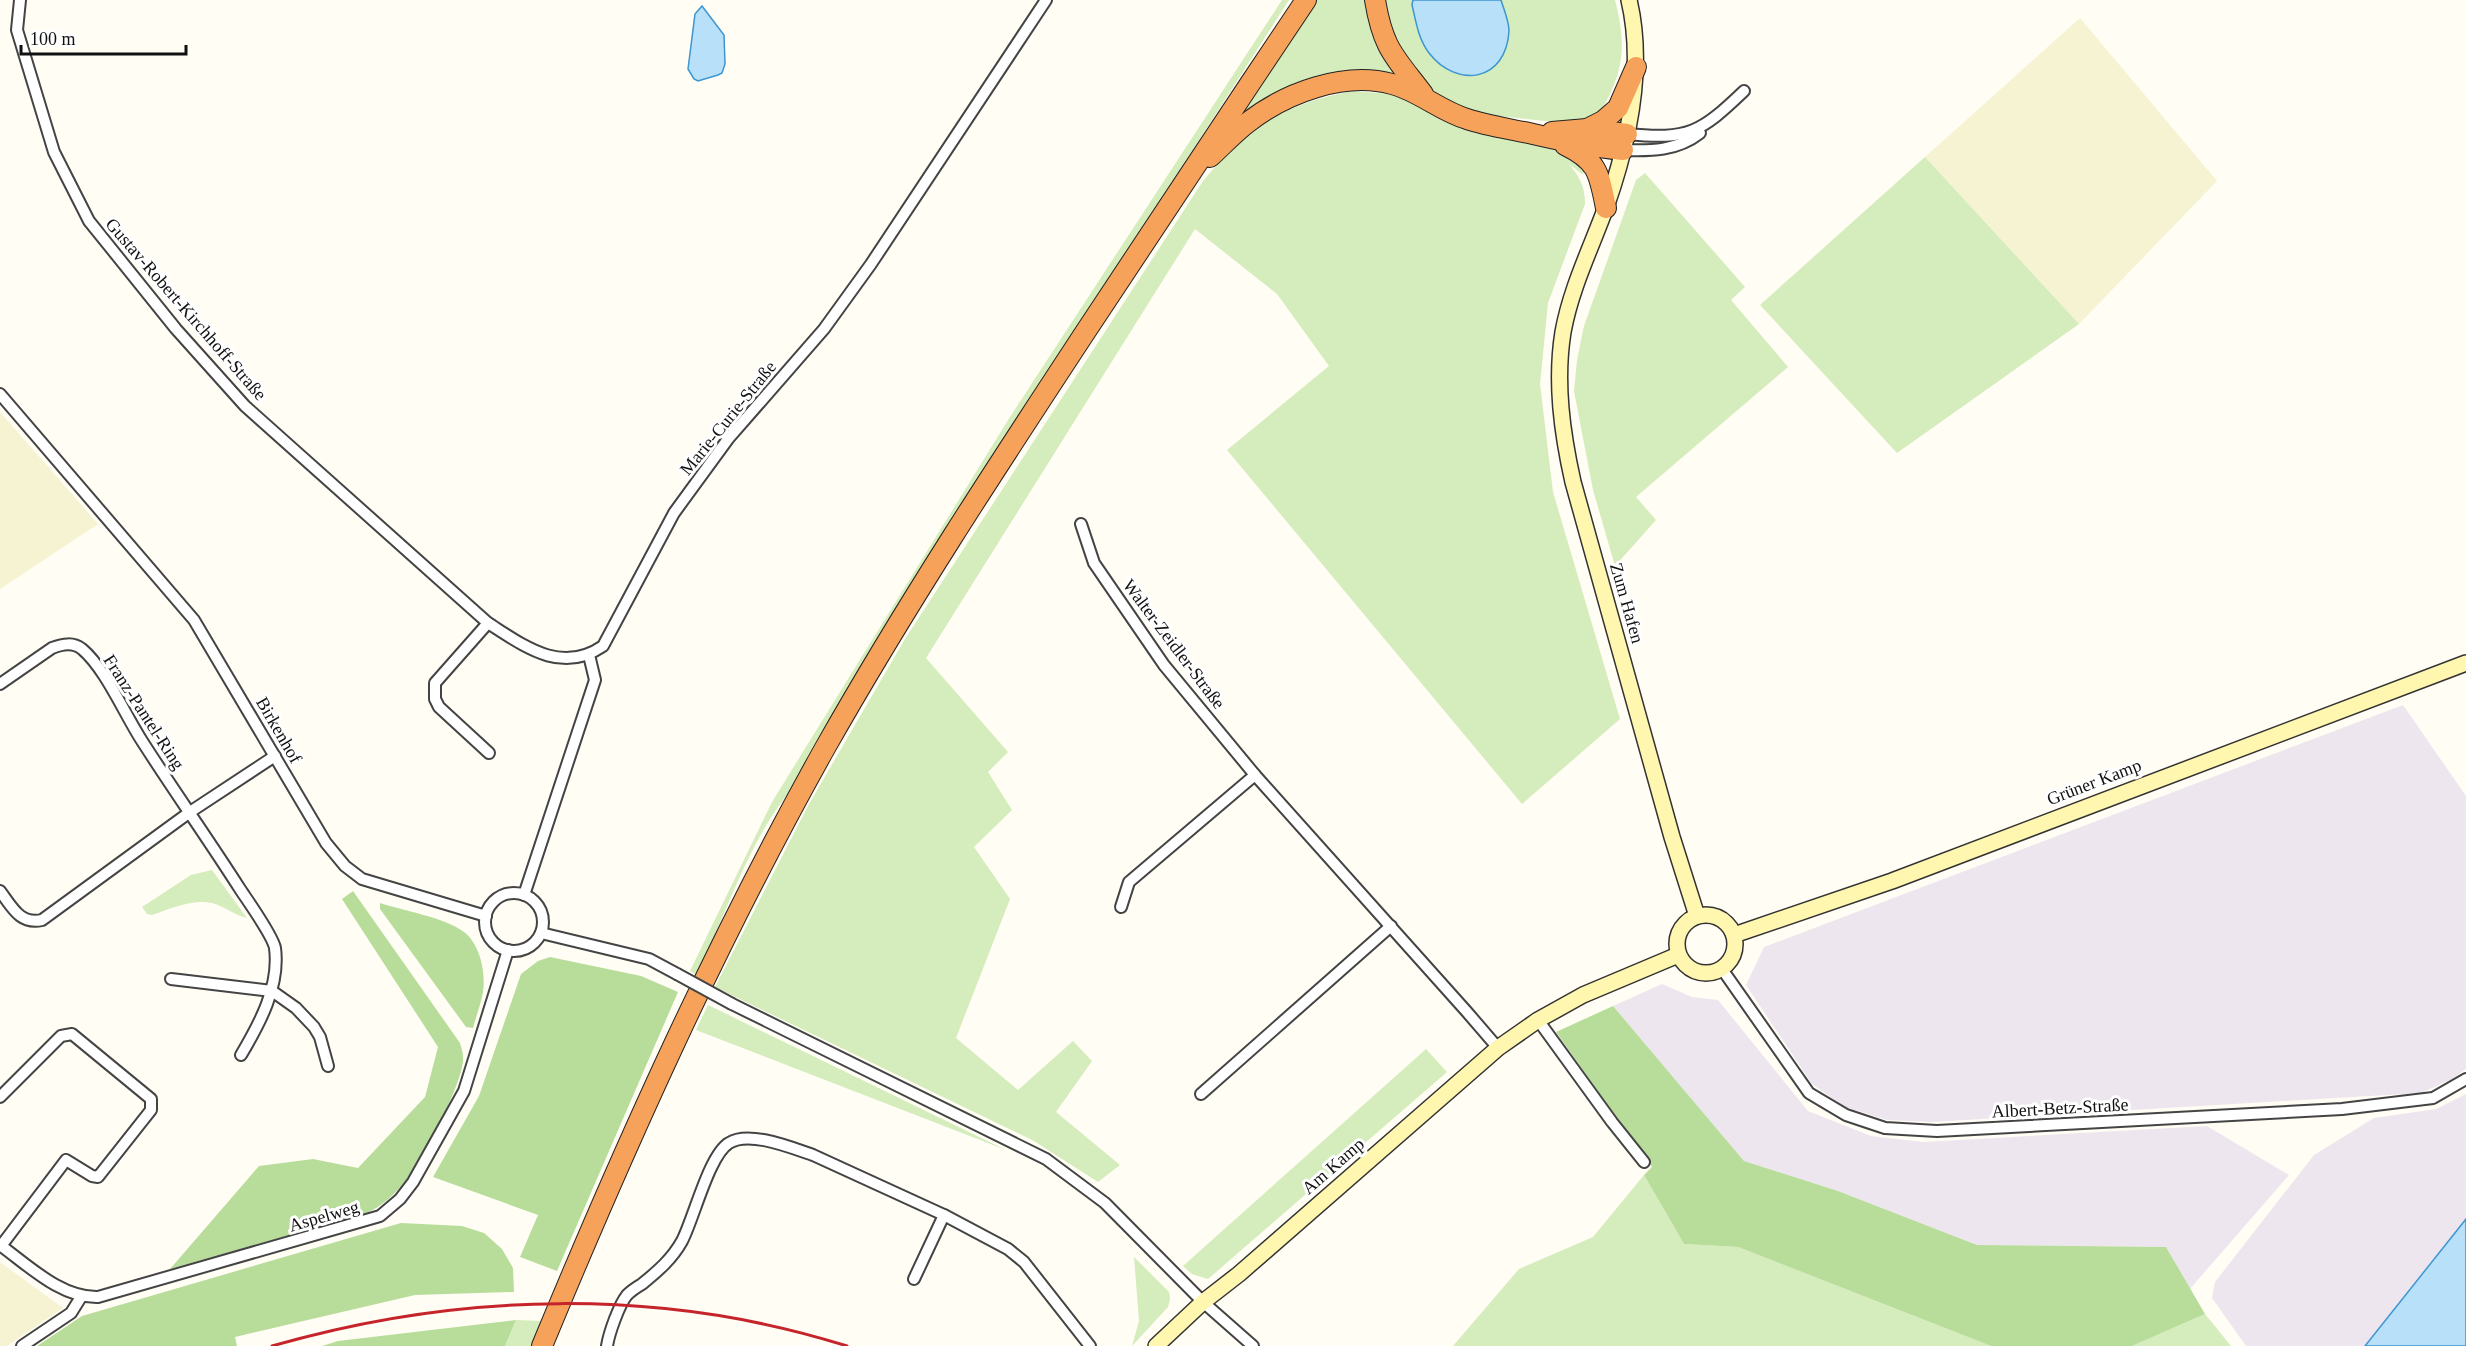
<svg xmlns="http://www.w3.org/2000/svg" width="2466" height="1346" font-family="'Times New Roman',serif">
<rect width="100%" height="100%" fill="#fffdf4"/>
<g fill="#eee6ef">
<polygon points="2403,705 2466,796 2466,1069 2452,1079 2421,1093 1931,1122 1887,1120 1845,1107 1812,1084 1746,985 1764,947"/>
<polygon points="1662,984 1692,997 1718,1000 1808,1111 1871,1136 1923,1142 2207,1126 2289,1175 2189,1290 2166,1247 1977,1245 1838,1191 1744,1161 1613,1006"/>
<polygon points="2466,1094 2466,1219 2365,1346 2246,1346 2212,1298 2215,1282 2314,1155 2374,1118 2436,1109"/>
</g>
<g fill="#f6f3d3">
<polygon points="2080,18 2217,181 2079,324 1925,157"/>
<polygon points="0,412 98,524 0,589"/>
<polygon points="0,1262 63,1308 7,1346 0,1346"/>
</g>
<g fill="#d5ecbc">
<path d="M 1282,0 L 1289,0 L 897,610 L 795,785 C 748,839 728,912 696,975 L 690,971 L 772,802 L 1010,417 Z"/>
<path d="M 1316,0 L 1368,0 C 1375,32 1380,53 1400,80 L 1376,77 L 1232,125 Z"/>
<path d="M 1382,0 L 1413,0 L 1412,5 L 1422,42 L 1507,19 L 1501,0 L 1615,0 C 1626,43 1625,70 1602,109 L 1605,114 L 1573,124 L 1481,114 L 1452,105 L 1434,94 L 1405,66 Z"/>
<path d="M 1353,91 L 1391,94 L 1407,99 L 1568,155 L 1587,170 L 1582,174 L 1569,164 C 1580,177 1585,187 1585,204 L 1548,303 L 1540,384 L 1553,492 L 1620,719 L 1522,804 L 1227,450 L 1329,366 L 1277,294 L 1195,229 L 926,658 L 1008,752 L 988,772 L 1012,810 L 974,847 L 1010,899 L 956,1038 L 1018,1090 L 1073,1041 L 1092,1061 L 1056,1112 L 1120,1165 L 1098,1182 L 1034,1141 L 715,987 L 809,804 L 905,639 L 1203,181 C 1249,127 1283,104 1353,91 Z"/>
<polygon points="1925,157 2079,324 1897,453 1760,305"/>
<polygon points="1645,173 1745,287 1731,300 1788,367 1636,497 1656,520 1615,566 1593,490 1574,391 1577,360 1584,326 1636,180"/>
<path d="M 212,870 L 247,918 C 234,915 224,906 212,903 C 192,899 170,909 152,915 L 147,914 L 142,907 L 191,875 Z"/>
<polygon points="708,1005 1006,1150 696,1030"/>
<polygon points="1426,1049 1447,1072 1208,1279 1192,1274 1183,1266"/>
<polygon points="1644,1175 1684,1244 1738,1247 1991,1346 1453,1346 1519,1269 1593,1237"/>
<polygon points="1134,1257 1169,1292 1170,1299 1168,1307 1132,1346 1139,1321"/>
<polygon points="2205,1314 2231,1346 2132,1346"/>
<polygon points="516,1320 542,1321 532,1346 505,1346"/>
</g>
<g fill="#b8dd9b">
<path d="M 353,891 L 460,1043 C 461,1047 463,1052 463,1057 C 465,1080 422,1160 407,1179 C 395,1194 382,1207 364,1214 L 170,1269 L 259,1166 L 313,1159 L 358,1168 L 425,1097 L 438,1047 L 342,899 Z"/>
<path d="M 380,903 C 404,911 444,917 464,932 C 480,944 486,973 483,992 C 481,1004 476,1016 473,1028 L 466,1027 L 380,909 Z"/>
<polygon points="550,957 641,976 678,992 557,1271 520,1257 538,1215 433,1177 479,1096 521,974 538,961"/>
<polygon points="1613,1006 1744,1161 1838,1191 1977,1245 2166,1247 2205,1314 2132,1346 1991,1346 1738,1247 1684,1244 1644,1175 1652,1167 1556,1032"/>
<polygon points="401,1223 462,1226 484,1233 502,1249 513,1268 514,1292 415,1295 235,1337 237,1346 37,1346 82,1316"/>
<polygon points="516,1320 505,1346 322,1346 338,1341"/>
</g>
<g fill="#b8e0f8" stroke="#3c96d1" stroke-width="1.5">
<path d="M 1413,0 L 1501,0 C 1504,10 1509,21 1509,31 C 1506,82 1457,89 1429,53 C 1418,39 1416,21 1412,5 Z"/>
<polygon points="702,6 724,35 725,64 722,73 718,75 698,81 694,79 688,69 695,14"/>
<polygon points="2466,1219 2466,1346 2365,1346"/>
</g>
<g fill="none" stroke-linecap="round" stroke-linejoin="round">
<g stroke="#444" stroke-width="14">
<g id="street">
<path d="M 20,0 L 17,30 L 54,152 L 89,221 L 176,329 L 245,406 L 488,623 C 524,646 561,675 603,646 L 674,513 L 728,439 L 824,329 L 871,264 L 1046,0"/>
<path d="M 1627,134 C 1689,140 1700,133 1744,91"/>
<path d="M 1623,150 C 1651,151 1677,151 1700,133"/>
<polyline points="0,394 194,620 326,843 345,866 362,879 486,916"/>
<polyline points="1081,524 1094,563 1164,665 1255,775 1467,1012 1498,1048"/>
<polyline points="488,623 435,683 435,699 439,707 489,753"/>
<path d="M 0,684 L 52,648 C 63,644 73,642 82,649 C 105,668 125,715 142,741 C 174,791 208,839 240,889 C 248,901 273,936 275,948 C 280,986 260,1023 241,1055"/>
<path d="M 0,891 C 12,907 20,925 42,920 L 190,812 L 275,756"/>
<circle cx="514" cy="922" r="29"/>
<polyline points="524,895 595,680 589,655"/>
<polyline points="1121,907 1129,882 1255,775"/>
<polyline points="541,933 649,959 677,974"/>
<polyline points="1722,969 1809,1093 1846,1115 1885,1128 1937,1131 2342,1109 2433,1098 2466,1079"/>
<polyline points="171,979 272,991 296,1008 314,1027 320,1037 328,1066"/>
<polyline points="732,1004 1046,1159 1105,1203 1203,1302 1253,1346"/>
<polyline points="1538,1020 1612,1122 1644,1162"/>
<polyline points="1201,1094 1391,926"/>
<polyline points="0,1097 61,1036 72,1034 151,1099 151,1110 98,1177 92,1176 66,1160 1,1246"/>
<path d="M 0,1245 C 29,1266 61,1298 98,1297 L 380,1216 L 400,1199 L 413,1182 L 464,1091 L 508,950"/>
<polyline points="914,1279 944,1215"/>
<polyline points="22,1346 71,1313 81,1297"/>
<path d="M 607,1346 C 609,1333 619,1305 627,1295 C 631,1291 637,1287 642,1284 C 658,1271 672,1259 682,1241 C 694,1218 709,1155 729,1143 C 749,1130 792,1148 813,1155 L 944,1215 L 1008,1249 L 1024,1262 L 1090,1346"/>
</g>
</g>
<g stroke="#333" stroke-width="18">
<g id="secondary">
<path d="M 1629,0 C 1645,68 1629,142 1606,207 C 1591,248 1571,288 1563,332 C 1555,382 1562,433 1573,482 L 1672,837 L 1697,916"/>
<circle cx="1706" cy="944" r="29"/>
<polyline points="1734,935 1892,881 2466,663"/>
<polyline points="1156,1346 1203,1302 1239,1274 1498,1048 1538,1020 1583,995 1678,955"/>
</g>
</g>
<g stroke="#222" stroke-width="22">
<g id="highway">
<path d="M 1375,0 C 1383,49 1395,57 1423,94"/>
<polyline points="1587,129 1603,121 1618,108 1636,67"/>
<polyline points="1552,132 1587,129 1627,134"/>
<path d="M 1565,145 C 1598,161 1599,173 1606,208"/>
<path d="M 1210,157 C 1222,146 1234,133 1247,123 C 1285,93 1344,71 1392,84 C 1419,91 1440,111 1467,119 C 1488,126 1511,129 1533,134 C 1563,141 1593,147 1623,150"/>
<path d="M 542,1346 C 627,1141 717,941 825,748 C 906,605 996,468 1086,331 C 1159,221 1232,110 1306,0"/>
</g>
</g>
<use href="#street" stroke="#fff" stroke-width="10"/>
<use href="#secondary" stroke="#fff6af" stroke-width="15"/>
<use href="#highway" stroke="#f7a25a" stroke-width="20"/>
<path stroke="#c6242b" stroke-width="3" d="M 272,1346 C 459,1292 660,1287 847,1346"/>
<g stroke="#444" stroke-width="14" stroke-linecap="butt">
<polyline id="street-bridge" points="677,974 732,1004"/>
</g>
<use href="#street-bridge" stroke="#fff" stroke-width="10"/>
</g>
<g text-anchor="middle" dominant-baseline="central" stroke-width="6" stroke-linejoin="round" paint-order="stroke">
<g font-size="18" fill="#111" stroke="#fff">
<text transform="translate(186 309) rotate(49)">Gustav-Robert-Kirchhoff-Straße</text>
<text transform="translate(728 418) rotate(-51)">Marie-Curie-Straße</text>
<text transform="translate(1627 603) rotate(74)">Zum Hafen</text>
<text transform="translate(1174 644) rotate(53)">Walter-Zeidler-Straße</text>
<text transform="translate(144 712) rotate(57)">Franz-Pantel-Ring</text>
<text transform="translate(279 730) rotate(60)">Birkenhof</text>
<text transform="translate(2094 782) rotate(-21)">Grüner Kamp</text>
<text transform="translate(2060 1108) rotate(-3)">Albert-Betz-Straße</text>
<text transform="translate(1333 1166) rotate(-41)">Am Kamp</text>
<text transform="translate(324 1216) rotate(-16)">Aspelweg</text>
</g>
</g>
<path d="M21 45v9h165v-9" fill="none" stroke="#111111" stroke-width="3"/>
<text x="30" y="45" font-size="18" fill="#111111" stroke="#ffffff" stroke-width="4.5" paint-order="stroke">100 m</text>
</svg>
